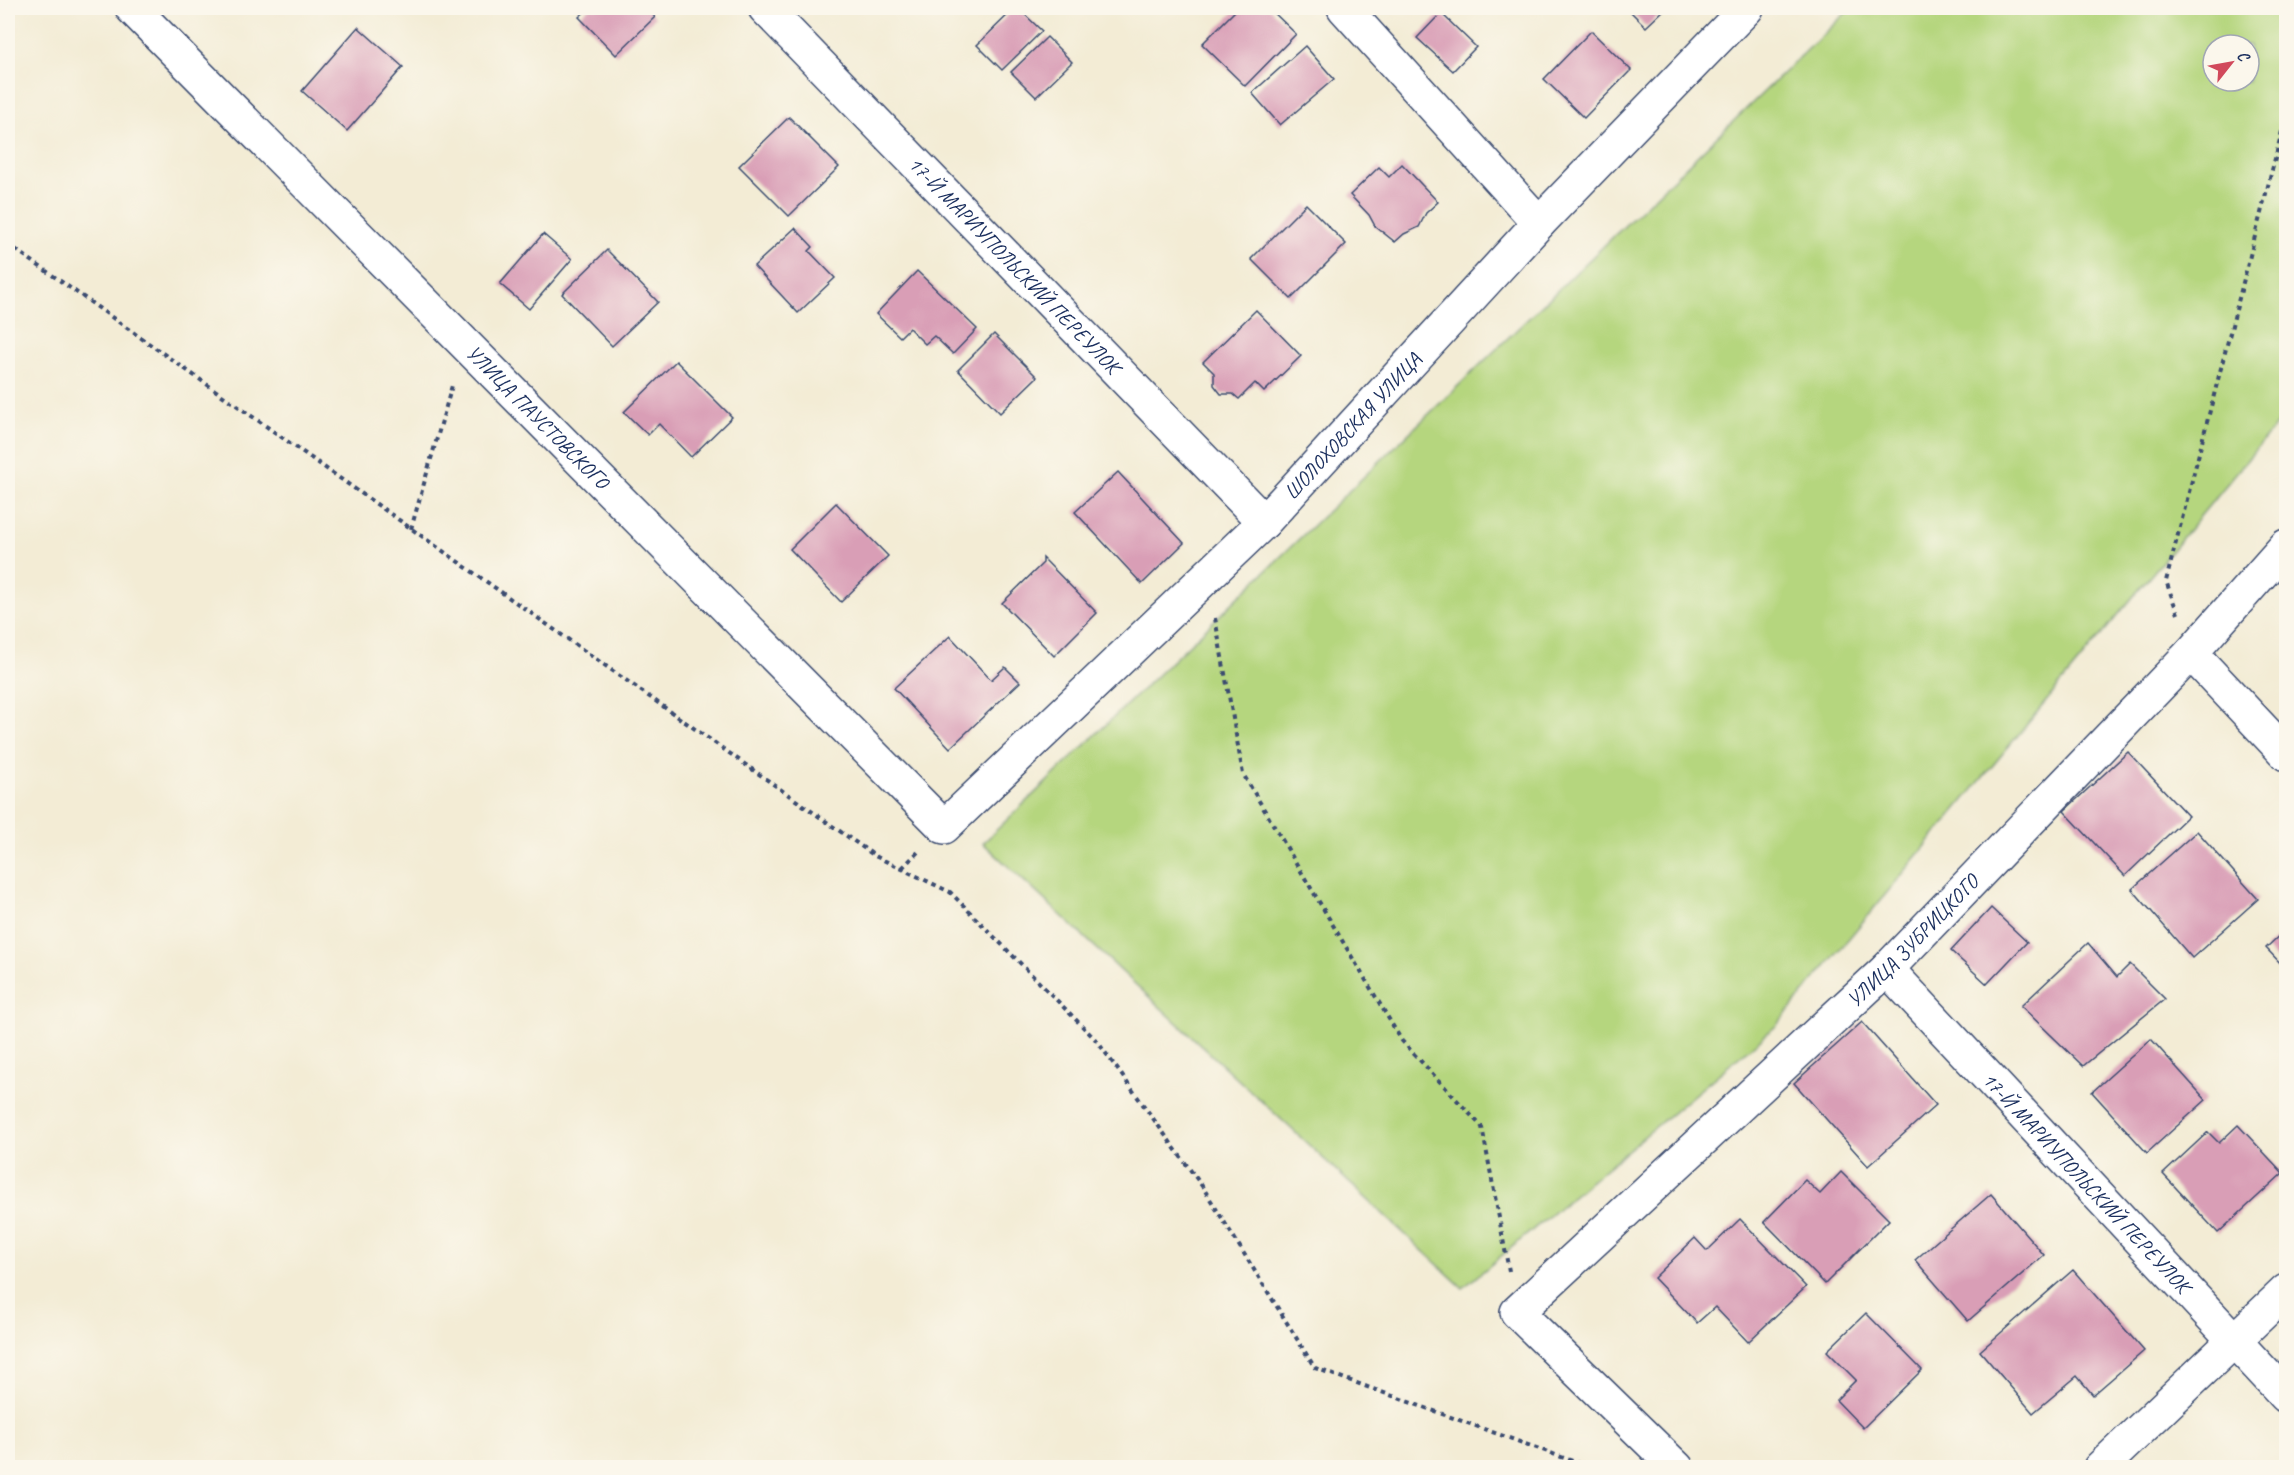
<svg xmlns="http://www.w3.org/2000/svg" width="2294" height="1475" font-family="Caveat,sans-serif">
<rect width="100%" height="100%" fill="#fbf7ec"/>
<filter id="ink" filterUnits="userSpaceOnUse"><feTurbulence type="fractalNoise" baseFrequency=".0167" numOctaves="2"/><feDisplacementMap in="SourceGraphic" scale="12" xChannelSelector="R" yChannelSelector="G"/><feConvolveMatrix kernelMatrix="1 2 1 2 8 2 1 2 1" color-interpolation-filters="sRGB"/></filter>
<filter id="wash" filterUnits="userSpaceOnUse"><feTurbulence type="fractalNoise" baseFrequency=".008" numOctaves="4" result="noise"/><feDisplacementMap in="SourceGraphic" scale="24" xChannelSelector="R" yChannelSelector="G"/><feGaussianBlur stdDeviation="1.35" result="paint"/><feColorMatrix in="noise" values="0 0 0 0 0 0 0 0 0 0 0 0 0 0 0 0 0 1.4 0 .05"/><feComposite in="paint" operator="in"/></filter>
<g filter="url(#wash)">
<rect width="100%" height="100%" fill="#f3ecd5"/>
<path fill="#b5d67e" stroke="#68826e" stroke-width="1.5" fill-rule="evenodd" d="M 1851,8 L 2286,8 L 2286,413 L 1776,1026 L 1463,1288 L 983,843 ZM 2213,45 L 2249,45 L 2249,81 L 2213,81 Z"/>
<g id="blocks">
<g fill="#d99eb6">
<polygon points="589,8 646,8 655,17 616,55 579,17"/>
<polygon points="1015,8 1018,8 1042,31 1002,70 977,45"/>
<polygon points="1238,8 1269,8 1296,34 1245,86 1202,44"/>
<polygon points="1627,8 1666,8 1646,27"/>
<polygon points="1441,13 1476,47 1453,71 1417,38"/>
<polygon points="358,27 403,67 347,131 302,91"/>
<polygon points="1591,31 1631,70 1584,118 1544,79"/>
<polygon points="1047,37 1072,62 1036,97 1011,72"/>
<polygon points="1305,46 1334,79 1280,125 1252,93"/>
<polygon points="789,117 839,167 789,216 739,166"/>
<polygon points="1402,164 1438,202 1426,213 1419,227 1404,234 1395,242 1375,226 1369,215 1350,195 1379,167 1389,177"/>
<polygon points="1306,204 1346,244 1291,299 1251,259"/>
<polygon points="795,228 813,247 809,251 835,278 798,313 754,266"/>
<polygon points="543,234 572,259 529,309 500,284"/>
<polygon points="607,250 658,302 612,346 562,294"/>
<polygon points="917,271 977,329 953,354 934,336 925,344 909,328 900,337 876,314"/>
<polygon points="1256,310 1301,356 1264,392 1255,383 1239,399 1233,394 1221,394 1214,385 1214,373 1203,362"/>
<polygon points="994,334 1037,377 1000,413 958,370"/>
<polygon points="676,361 732,417 691,457 659,424 648,435 624,412"/>
<polygon points="1118,472 1184,543 1142,584 1075,512"/>
<polygon points="836,503 888,556 841,602 790,549"/>
<polygon points="1043,558 1097,613 1054,656 1002,603 1043,563"/>
<polygon points="950,636 991,680 1005,667 1020,682 950,748 894,688"/>
<polygon points="2128,752 2188,816 2125,876 2064,811"/>
<polygon points="2197,831 2258,899 2192,958 2132,889"/>
<polygon points="1991,908 2027,942 1987,984 1951,951"/>
<polygon points="2286,929 2286,969 2266,948"/>
<polygon points="2088,943 2117,977 2130,964 2165,999 2083,1066 2021,1006"/>
<polygon points="1862,1022 1936,1105 1868,1166 1794,1083"/>
<polygon points="2151,1039 2206,1100 2147,1153 2092,1092"/>
<polygon points="2238,1125 2283,1173 2218,1233 2163,1174 2208,1132 2219,1143"/>
<polygon points="1841,1172 1889,1220 1825,1284 1764,1222 1805,1180 1820,1194"/>
<polygon points="1991,1194 2044,1255 1968,1321 1915,1260"/>
<polygon points="1740,1219 1806,1287 1748,1342 1715,1307 1697,1323 1654,1278 1695,1238 1707,1251"/>
<polygon points="2073,1270 2144,1351 2093,1395 2077,1376 2033,1413 1980,1351"/>
<polygon points="1866,1313 1922,1370 1863,1428 1836,1400 1856,1380 1827,1351"/>
</g>
</g>
</g>
<g filter="url(#ink)">
<use href="#blocks" fill-opacity="0" stroke="#3b4b70" stroke-width="1.5"/>
<g fill="none" stroke-linecap="round" stroke-linejoin="round">
<g stroke="#3b4b70" stroke-width="36">
<g id="minor">
<path id="s1" d="M 132,8 L 944,827 L 1264,522 L 1539,223 L 1747,8"/>
<path id="s2" d="M 765,8 L 1264,522"/>
<polyline points="1344,8 1539,223"/>
<polyline points="2191,653 2286,754"/>
<path id="s3" d="M 1887,969 L 2286,1396"/>
<path id="s4" d="M 1677,1468 L 1517,1312 L 1887,969 L 2191,653 L 2286,546"/>
<polyline points="2100,1468 2286,1291"/>
</g>
</g>
<g stroke="#3b4b70" stroke-width="4" stroke-dasharray="4.5 4.5" stroke-linecap="butt">
<polyline points="8,244 875,856 950,892 1097,1041 1202,1186 1315,1368 1592,1468"/>
<polyline points="411,529 453,382"/>
<polyline points="2178,614 2166,581 2286,116"/>
<polyline points="1215,618 1243,774 1402,1041 1482,1127 1509,1271"/>
<polyline points="902,868 918,852"/>
</g>
<use href="#minor" stroke="#fff" stroke-width="33"/>
</g>
</g>
<g text-anchor="middle" dominant-baseline="central" stroke-width="4.5" stroke-linejoin="round" paint-order="stroke">
<g font-size="21" fill="#1b2f5e" stroke="#fbf7ec">
<text stroke="none"><textPath href="#s2" startOffset="358">17-Й МАРИУПОЛЬСКИЙ ПЕРЕУЛОК</textPath></text>
<text stroke="none"><textPath href="#s1" startOffset="576">УЛИЦА ПАУСТОВСКОГО</textPath></text>
<text stroke="none"><textPath href="#s1" startOffset="1726">ШОЛОХОВСКАЯ УЛИЦА</textPath></text>
<text stroke="none"><textPath href="#s4" startOffset="766">УЛИЦА ЗУБРИЦКОГО</textPath></text>
<text stroke="none"><textPath href="#s3" startOffset="292">17-Й МАРИУПОЛЬСКИЙ ПЕРЕУЛОК</textPath></text>
</g>
</g>
<rect width="2294" height="1475" fill="none" stroke="#fbf7ec" stroke-width="30"/>
<g transform="translate(2231 63) rotate(59)"><circle r="28" fill="#fbf7ec" stroke="#a1a7b3" stroke-width="1.5"/>
<path d="M0-4.5L10 22L0 15L-10 22Z" fill="#d1495b"/>
<text y="-9" font-size="16" font-weight="bold" text-anchor="middle" fill="#1b2f5e">С</text>
</g>
</svg>
